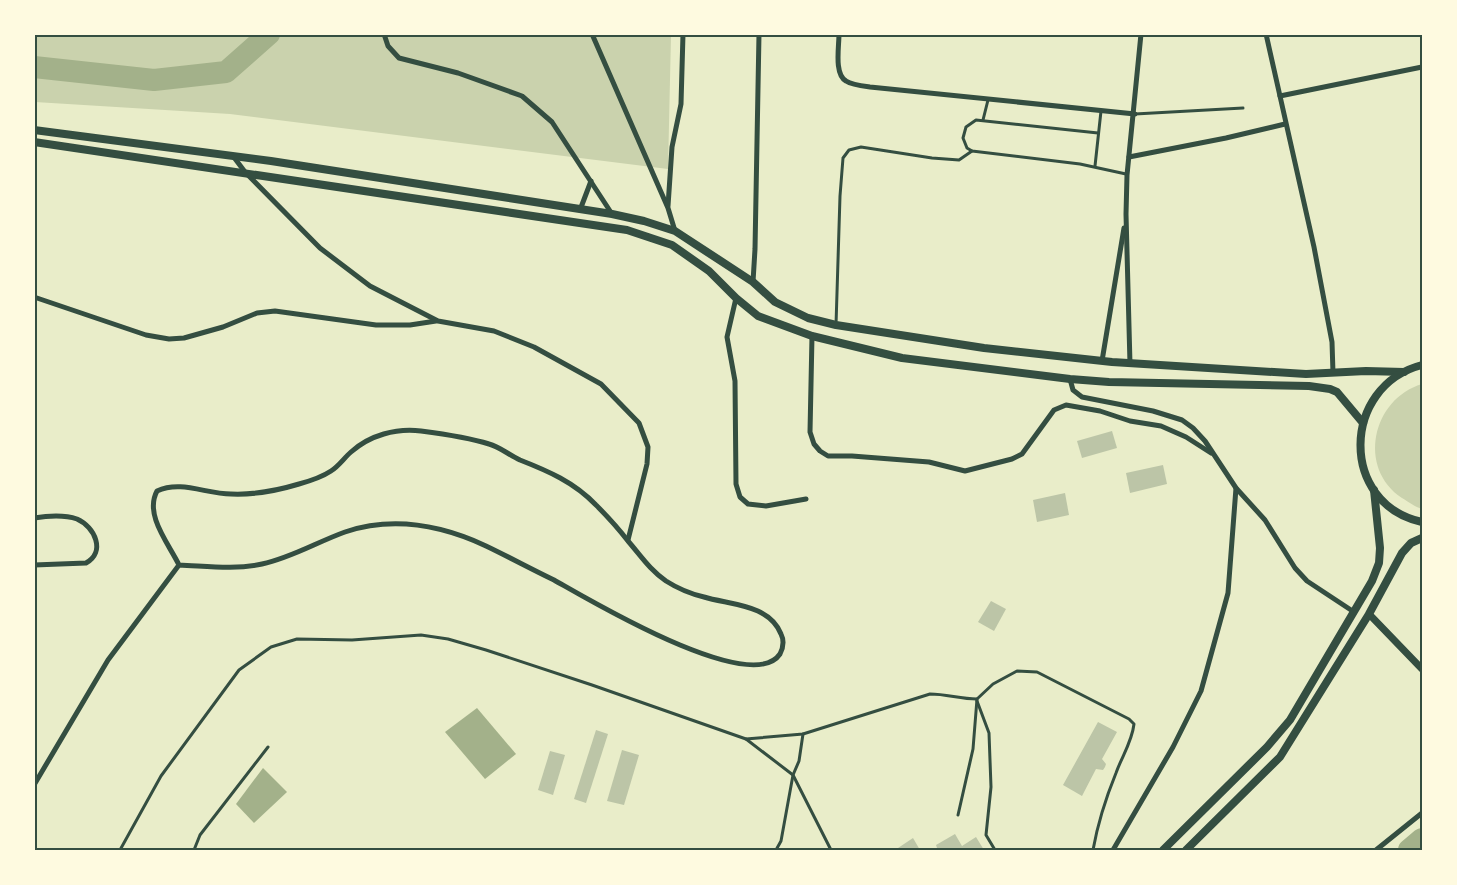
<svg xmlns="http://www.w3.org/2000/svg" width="1457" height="885" font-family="'Open Sans',sans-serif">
<rect width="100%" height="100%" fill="#e9edc9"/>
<g fill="#cad2ad">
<polygon points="34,35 671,35 668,169 230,114 35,102"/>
<path d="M 1422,384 L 1422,509 C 1415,507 1409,502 1402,498 C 1357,468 1372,399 1422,384 Z"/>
</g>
<g fill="#a3b18a">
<polygon points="477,708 516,754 485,779 445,732"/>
<polygon points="263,768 287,792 254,823 236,804"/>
</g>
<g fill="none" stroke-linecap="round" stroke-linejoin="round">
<g stroke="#a3b18a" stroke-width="22">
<polyline points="34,67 154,80 226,72 269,34"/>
<polyline points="1409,850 1422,839"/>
</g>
</g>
<g fill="#bcc5a7">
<polygon points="1112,431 1117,448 1082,458 1077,441"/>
<polygon points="1163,465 1167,484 1130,493 1126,473"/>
<polygon points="1065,493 1069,515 1037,522 1033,500"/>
<polygon points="991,601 1006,609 994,631 978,622"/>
<polygon points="1098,722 1117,732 1102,759 1106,764 1105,767 1103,770 1096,769 1082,796 1063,785"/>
<polygon points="596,730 608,734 586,803 574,799"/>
<polygon points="622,750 639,755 624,805 607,801"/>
<polygon points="550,751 565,755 553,795 538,790"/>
<polygon points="955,834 962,846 976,837 984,850 933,850 937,848 936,845"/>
<polygon points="913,838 920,850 895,850"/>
</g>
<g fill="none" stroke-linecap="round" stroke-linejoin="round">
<g stroke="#344e41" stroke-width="3">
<polyline points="1135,114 1243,108"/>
<polyline points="983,120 988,100"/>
<polyline points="1098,133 976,120 966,127 963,138 967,148 972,151 1080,164 1126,174"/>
<polyline points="1095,166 1101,111"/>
<polyline points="836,325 840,196 843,158 849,150 861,147 932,158 959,160 972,151"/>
<polyline points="977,701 989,733 991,787 986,835 995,850"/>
<path d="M 746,739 L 803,734 L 930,694 C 947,694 960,699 977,699"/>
<path d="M 958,815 L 973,749 L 977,699 L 993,684 L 1017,671 L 1037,672 L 1129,719 L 1134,724 C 1132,742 1122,756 1116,773 C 1105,800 1098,822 1093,850"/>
<polyline points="120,850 161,776 239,670 271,647 297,639 352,640 421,635 448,639 486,650 592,685 746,739 793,775 831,850"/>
<polyline points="194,850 200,835 268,747"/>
<polyline points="776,850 781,841 793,775 799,761 803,734"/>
</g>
<g stroke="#344e41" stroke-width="5">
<polyline points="384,34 388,46 399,58 458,73 522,96 552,122 612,214"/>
<polyline points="592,34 668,208 675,231"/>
<path d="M 839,34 C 839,47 834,74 846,81 C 852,85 862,86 870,87 L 1135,114"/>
<polyline points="1266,34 1314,247 1332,342 1333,373"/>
<polyline points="1280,96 1422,67"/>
<polyline points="233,156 245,172 320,248 370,286 438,321 494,331 534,347 601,384 639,423 648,447 647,464 628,540"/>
<polyline points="1129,157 1226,138 1285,124"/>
<polyline points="668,206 672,147 681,104 683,34"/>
<polyline points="580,210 591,181"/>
<polyline points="753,282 755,249 759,34"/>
<polyline points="34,297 146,335 169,339 184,338 223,327 257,313 275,311 376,325 410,325 436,321"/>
<polyline points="736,298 727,337 735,381 736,484 740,497 748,504 766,506 806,499"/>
<polyline points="812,336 810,432 814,444 820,451 828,456 852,456 929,462 965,471 1012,459 1022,454 1054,410 1066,405 1100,411 1130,421 1161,426 1186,437 1211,453"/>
<polyline points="1102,361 1124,228"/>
<polyline points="1130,364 1126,214 1127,175 1141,34"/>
<polyline points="1070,379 1073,390 1082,397 1153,411 1182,420 1193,428 1205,441 1236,488 1265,520 1295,568 1307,581 1354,612"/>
<path d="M 34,518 C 47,516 65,515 77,519 C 95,527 106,552 86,563 L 34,565"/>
<path d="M 34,785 L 108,660 L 179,565 C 206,566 235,570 262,564 C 291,558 317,542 345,532 C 393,516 441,525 486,546 C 509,557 531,569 554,580 C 588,599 751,697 780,654 C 783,648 784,640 781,634 C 769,604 730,605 704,597 C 691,594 677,588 666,581 C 650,570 641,556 628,541 C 618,528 607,516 596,505 C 574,482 548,471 520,460 C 509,455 500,447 489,444 C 467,437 444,434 421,431 C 396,428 370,435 351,452 C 344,458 339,466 331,471 C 322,477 310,481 299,484 C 279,490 252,495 231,494 C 206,494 181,480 157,491 C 144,515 169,544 179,565"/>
<polyline points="1113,850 1173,747 1201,691 1228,593 1236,488"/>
<polyline points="1376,850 1422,813"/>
</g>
<polyline stroke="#344e41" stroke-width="7" points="1369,614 1422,669"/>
<g stroke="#344e41" stroke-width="8">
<polyline points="34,130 271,161 612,214 644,221 675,231 753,282 775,302 808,318 836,325 984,348 1112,362 1306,374 1366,371 1404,372"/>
<polyline points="34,142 627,230 672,245 709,271 736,298 758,316 812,336 902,358 1070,379 1109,382 1309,386 1330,389 1337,392 1363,423"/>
</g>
<g stroke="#344e41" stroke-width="8">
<path d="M 1422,365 C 1341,386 1339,504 1422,522"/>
<polyline points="1163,850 1267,747 1290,720 1372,581 1379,563 1380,548 1374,490"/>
<polyline points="1186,850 1280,757 1369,614 1402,553 1411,543 1422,538"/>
</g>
</g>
<rect width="1457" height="885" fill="none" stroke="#fefae0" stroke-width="72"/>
<rect x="36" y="36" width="1385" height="813" fill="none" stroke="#344e41" stroke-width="2"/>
</svg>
